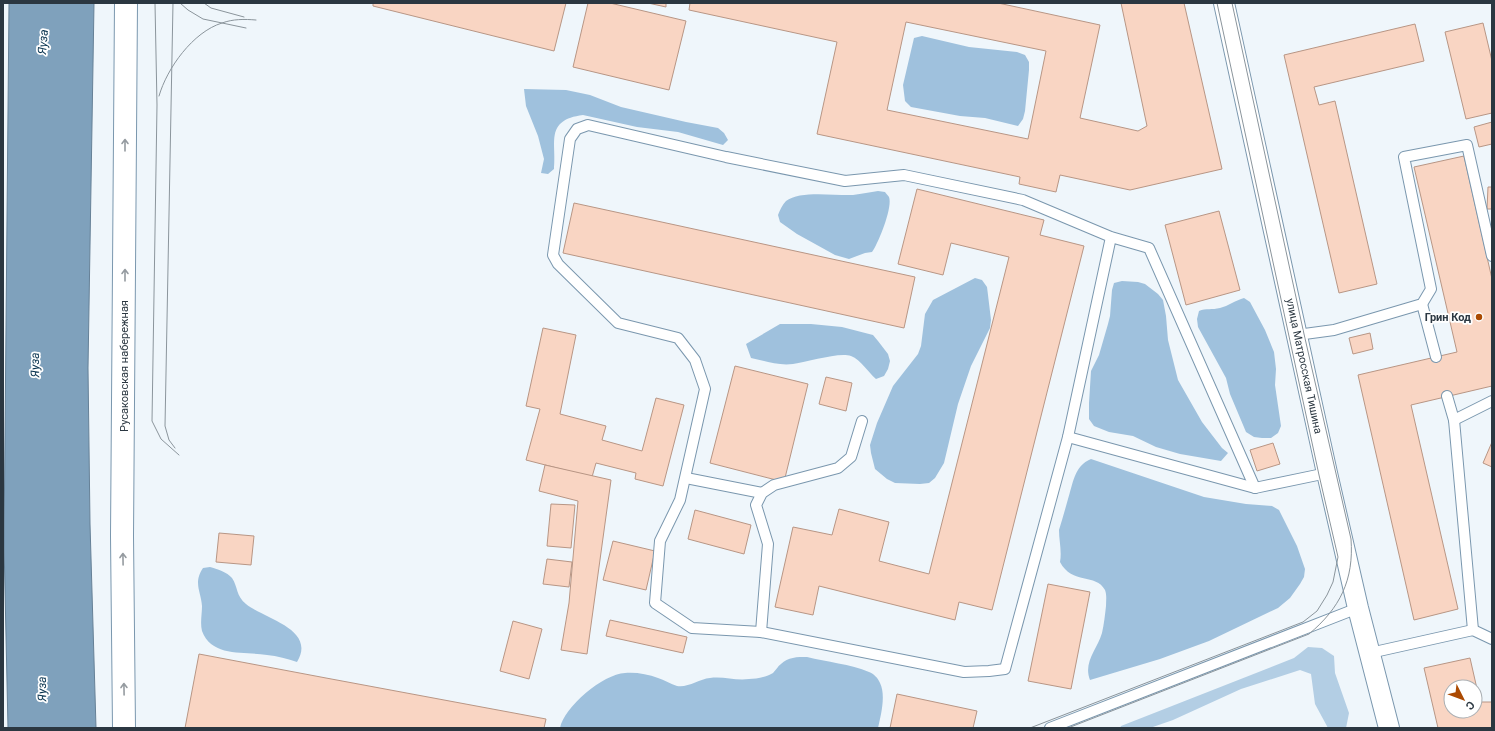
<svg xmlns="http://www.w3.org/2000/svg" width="1495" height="731" font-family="Roboto,sans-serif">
<rect width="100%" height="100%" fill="#eff6fb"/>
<polygon fill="#b3cee4" points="1308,647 1322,648 1334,656 1335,673 1349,713 1346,728 1328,728 1315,704 1311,674 1300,670 1241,689 1173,720 1150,728 1120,728 1121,726 1294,658"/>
<g fill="#9fc1dd">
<polygon points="922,36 969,47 1017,52 1025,55 1029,62 1029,70 1025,111 1023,119 1018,126 985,118 960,116 911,107 905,101 903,85 914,38"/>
<path d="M 524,89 L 566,90 L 590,95 L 621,107 L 686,122 L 718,128 L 724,133 L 728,140 L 723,145 L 678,132 L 637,127 L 583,115 C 544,120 557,143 554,169 L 548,174 L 541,173 L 544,159 L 538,136 L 526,106 Z"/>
<path d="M 878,191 L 885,192 C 886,194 888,195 889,197 C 893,207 878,244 872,252 L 865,253 L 849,259 L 835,255 L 797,234 L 780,222 L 778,215 C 780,210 782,205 786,201 C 800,190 836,196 853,195 C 862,194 870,192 878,191 Z"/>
<polygon points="975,278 982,280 987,287 988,295 991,320 990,328 971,366 958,404 944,463 935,478 929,483 920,484 895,483 887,479 875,469 871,453 870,445 877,423 893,386 918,354 921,346 925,314 933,300"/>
<polygon points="1122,281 1138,282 1145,284 1158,294 1163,300 1166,316 1168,340 1178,380 1202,422 1222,448 1228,453 1221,461 1180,454 1156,447 1133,436 1109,432 1094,426 1089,419 1089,403 1091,371 1099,355 1108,324 1110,316 1112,290 1114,283"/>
<path d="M 1244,298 L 1250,302 L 1265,330 L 1274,352 L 1276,369 L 1275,385 L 1281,426 L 1278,433 L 1271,438 L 1262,438 L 1254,437 L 1246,432 L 1230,394 L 1226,378 L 1198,327 L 1197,319 L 1199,311 C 1206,308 1212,310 1220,308 C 1228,306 1236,300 1244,298 Z"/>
<path d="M 780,324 L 811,324 L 842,327 L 873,335 L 878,341 L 888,354 L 890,361 L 888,369 L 884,376 L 876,379 C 868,372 861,360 851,356 C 838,352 809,362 793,364 C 779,366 765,361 751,358 L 746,344 Z"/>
<path d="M 1091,459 L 1204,497 L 1246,504 L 1272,506 L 1279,510 L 1297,546 L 1305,569 L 1304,577 L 1300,584 L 1290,598 L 1278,608 L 1209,641 L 1160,659 L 1090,680 C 1083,662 1097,650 1102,633 C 1104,624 1105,615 1106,606 C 1106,601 1107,595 1105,590 C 1096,573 1072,585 1060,562 C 1062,551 1059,541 1059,530 C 1062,520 1065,510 1068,499 C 1073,484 1074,466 1091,459 Z"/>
<path d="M 210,567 C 217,569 227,572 232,578 C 238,587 236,596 246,604 C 264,619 317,629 297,662 C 288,659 277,656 267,655 C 245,651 212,658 202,631 C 200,623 202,614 202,606 C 201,591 193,583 203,568 Z"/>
<path d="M 807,657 C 826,662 851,664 869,672 C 874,674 878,678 880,683 C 886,695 881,715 878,728 L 560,728 C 564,707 603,674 625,673 C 635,672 648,674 658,678 C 664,680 671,684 677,686 C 688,688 699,679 710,678 C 723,676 736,681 749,679 C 756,679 767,677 773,673 C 776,670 778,666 781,664 C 788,657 797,657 807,657 Z"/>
</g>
<polygon fill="#7fa1bc" stroke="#668197" points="9,3 94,3 88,368 90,524 96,728 8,728 4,544"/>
<g fill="#f9d5c3" stroke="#b89685" fill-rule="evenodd">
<polygon points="373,3 566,3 554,51 373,6"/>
<polygon points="588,3 610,3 686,21 669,90 573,67"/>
<polygon points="648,3 666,3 666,7"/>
<path d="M 690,3 L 998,3 L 1100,25 L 1080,118 L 1138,131 L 1147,126 L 1121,3 L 1184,3 L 1222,169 L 1130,190 L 1060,175 L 1056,192 L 1019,184 L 1020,177 L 817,134 L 837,42 L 689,10 ZM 906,22 L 1046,51 L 1028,139 L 887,110 Z"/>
<polygon points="1483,23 1492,61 1492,113 1466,119 1445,32"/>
<polygon points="1415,24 1424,61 1314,87 1319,105 1335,101 1377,284 1339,293 1284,55"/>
<polygon points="1492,122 1492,144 1479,147 1474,127"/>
<polygon points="1464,156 1492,279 1492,386 1411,405 1458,609 1414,620 1358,375 1457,352 1414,167"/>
<polygon points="1488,187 1492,187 1492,209 1487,209"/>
<polygon points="917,189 1044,220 1040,235 1084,246 992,610 959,602 955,620 819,586 813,615 775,607 793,527 832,535 839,509 889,522 879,561 929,574 1009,257 951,243 943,275 898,264"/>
<polygon points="574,203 915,277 904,328 563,253"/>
<polygon points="1219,211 1240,290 1186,305 1165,225"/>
<polygon points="543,328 576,335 560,414 606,426 602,440 642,451 656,398 684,405 663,486 635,479 636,473 596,463 592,477 526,460 540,409 526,406"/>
<polygon points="1370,333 1373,349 1353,354 1349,338"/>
<polygon points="735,366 808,384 784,482 710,463"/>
<polygon points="826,377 852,383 846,411 819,404"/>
<polygon points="1492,442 1492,467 1483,463"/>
<polygon points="1273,443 1280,464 1257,471 1250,450"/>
<polygon points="545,465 611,480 587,654 561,650 569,603 578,501 539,491"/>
<polygon points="551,504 575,505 571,548 547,546"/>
<polygon points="695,510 751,525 744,554 688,539"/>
<polygon points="219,533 254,536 251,565 216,562"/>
<polygon points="613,541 655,551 646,590 603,580"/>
<polygon points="547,559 572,562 569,587 543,584"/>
<polygon points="1048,584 1090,592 1071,689 1028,681"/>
<polygon points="610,620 687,637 683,653 606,636"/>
<polygon points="513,621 542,629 529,679 500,671"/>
<polygon points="199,654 326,678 546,719 544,728 185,728"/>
<path d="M 1470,658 L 1480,702 L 1492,702 L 1492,728 L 1438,728 L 1424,668 ZM 1451,687 L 1475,687 L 1475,711 L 1451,711 Z"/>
<polygon points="897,694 977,711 973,728 890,728"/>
</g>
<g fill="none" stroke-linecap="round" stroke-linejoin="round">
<g stroke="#7a97ae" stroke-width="12">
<g id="service">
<polyline points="1111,237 1068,437 1005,669 989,671 964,672 761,632 692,628 655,603 660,541 680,500 705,389 695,360 678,338 618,323 558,264 553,255 570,139 577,129 588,125 726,157 845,181 904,175 1023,200 1111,237 1149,248 1255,488"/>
<polyline points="1422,304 1436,357"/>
<polyline points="1297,335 1334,330 1422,304 1431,289 1404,157 1467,145 1492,256"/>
<polyline points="1447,396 1454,420 1473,630"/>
<polyline points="1454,420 1492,401"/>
<polyline points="1068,437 1255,488 1327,473"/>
<polyline points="686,478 762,493"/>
<polyline points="761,632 768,544 756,505 762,493 774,485 838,468 851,457 862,421"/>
<polyline points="1370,653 1473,630 1492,639"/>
<polyline points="1050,728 1358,608"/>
</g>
</g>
<g stroke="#7a97ae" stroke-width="22">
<polyline id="minor" points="1224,3 1327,473 1358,608 1389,728"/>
</g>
<g stroke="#7a97ae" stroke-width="24">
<polyline id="secondary" points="124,728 122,536 126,3"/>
</g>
<use href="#service" stroke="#fff" stroke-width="10"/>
<use href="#minor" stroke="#fff" stroke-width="20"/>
<use href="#secondary" stroke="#fff" stroke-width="22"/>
<g stroke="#8b959c" stroke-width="1">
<polyline points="155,3 157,105 152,421 161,439 179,455"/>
<polyline points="173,3 165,426 169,440 175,448"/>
<polyline points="180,3 188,10 203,19 246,28"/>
<polyline points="204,3 211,8 244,17"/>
<path d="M 159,96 C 167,68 193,32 222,23 C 233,19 244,19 256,20"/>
<polyline points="1030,728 1303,622 1317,611 1327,595 1333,582 1338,557 1319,475 1217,3"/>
<path d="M 1068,728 L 1309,634 C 1340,608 1354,580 1351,539 L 1304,334 L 1232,3"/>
</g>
</g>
<defs><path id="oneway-shaft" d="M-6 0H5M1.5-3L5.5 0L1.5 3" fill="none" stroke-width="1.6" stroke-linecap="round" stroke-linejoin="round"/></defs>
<g stroke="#959ba0">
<use href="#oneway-shaft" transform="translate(125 145) rotate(-90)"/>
<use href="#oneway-shaft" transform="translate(125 275) rotate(-90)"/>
<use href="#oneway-shaft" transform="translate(123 559) rotate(-91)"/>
<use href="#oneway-shaft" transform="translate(124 689) rotate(-91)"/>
</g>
<circle fill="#ab4a02" stroke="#fff" stroke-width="1.5" cx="1479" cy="317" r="4"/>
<g text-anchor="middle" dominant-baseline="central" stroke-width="3.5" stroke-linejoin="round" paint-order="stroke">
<g font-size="11" font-weight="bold" fill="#2b3741" stroke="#fff" text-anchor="end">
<text x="1471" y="317">Грин Код</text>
</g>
<g font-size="11" fill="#2b3741" stroke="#fff">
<text transform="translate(124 366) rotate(-90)">Русаковская набережная</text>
<text transform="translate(1304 366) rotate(78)">улица Матросская Тишина</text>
</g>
<g font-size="12" font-style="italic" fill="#07324e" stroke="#fff">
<text transform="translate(43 42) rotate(-86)">Яуза</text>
<text transform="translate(35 365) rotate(-91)">Яуза</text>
<text transform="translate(42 689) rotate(-91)">Яуза</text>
</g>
</g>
<rect width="1495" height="731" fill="none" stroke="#2b3741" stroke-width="8"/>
<g transform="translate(1463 699) rotate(132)"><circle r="19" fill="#ffffff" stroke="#aaafb3"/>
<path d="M0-3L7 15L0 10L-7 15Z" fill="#ab4a02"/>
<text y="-6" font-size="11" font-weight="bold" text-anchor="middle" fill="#2b3741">С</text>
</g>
</svg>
